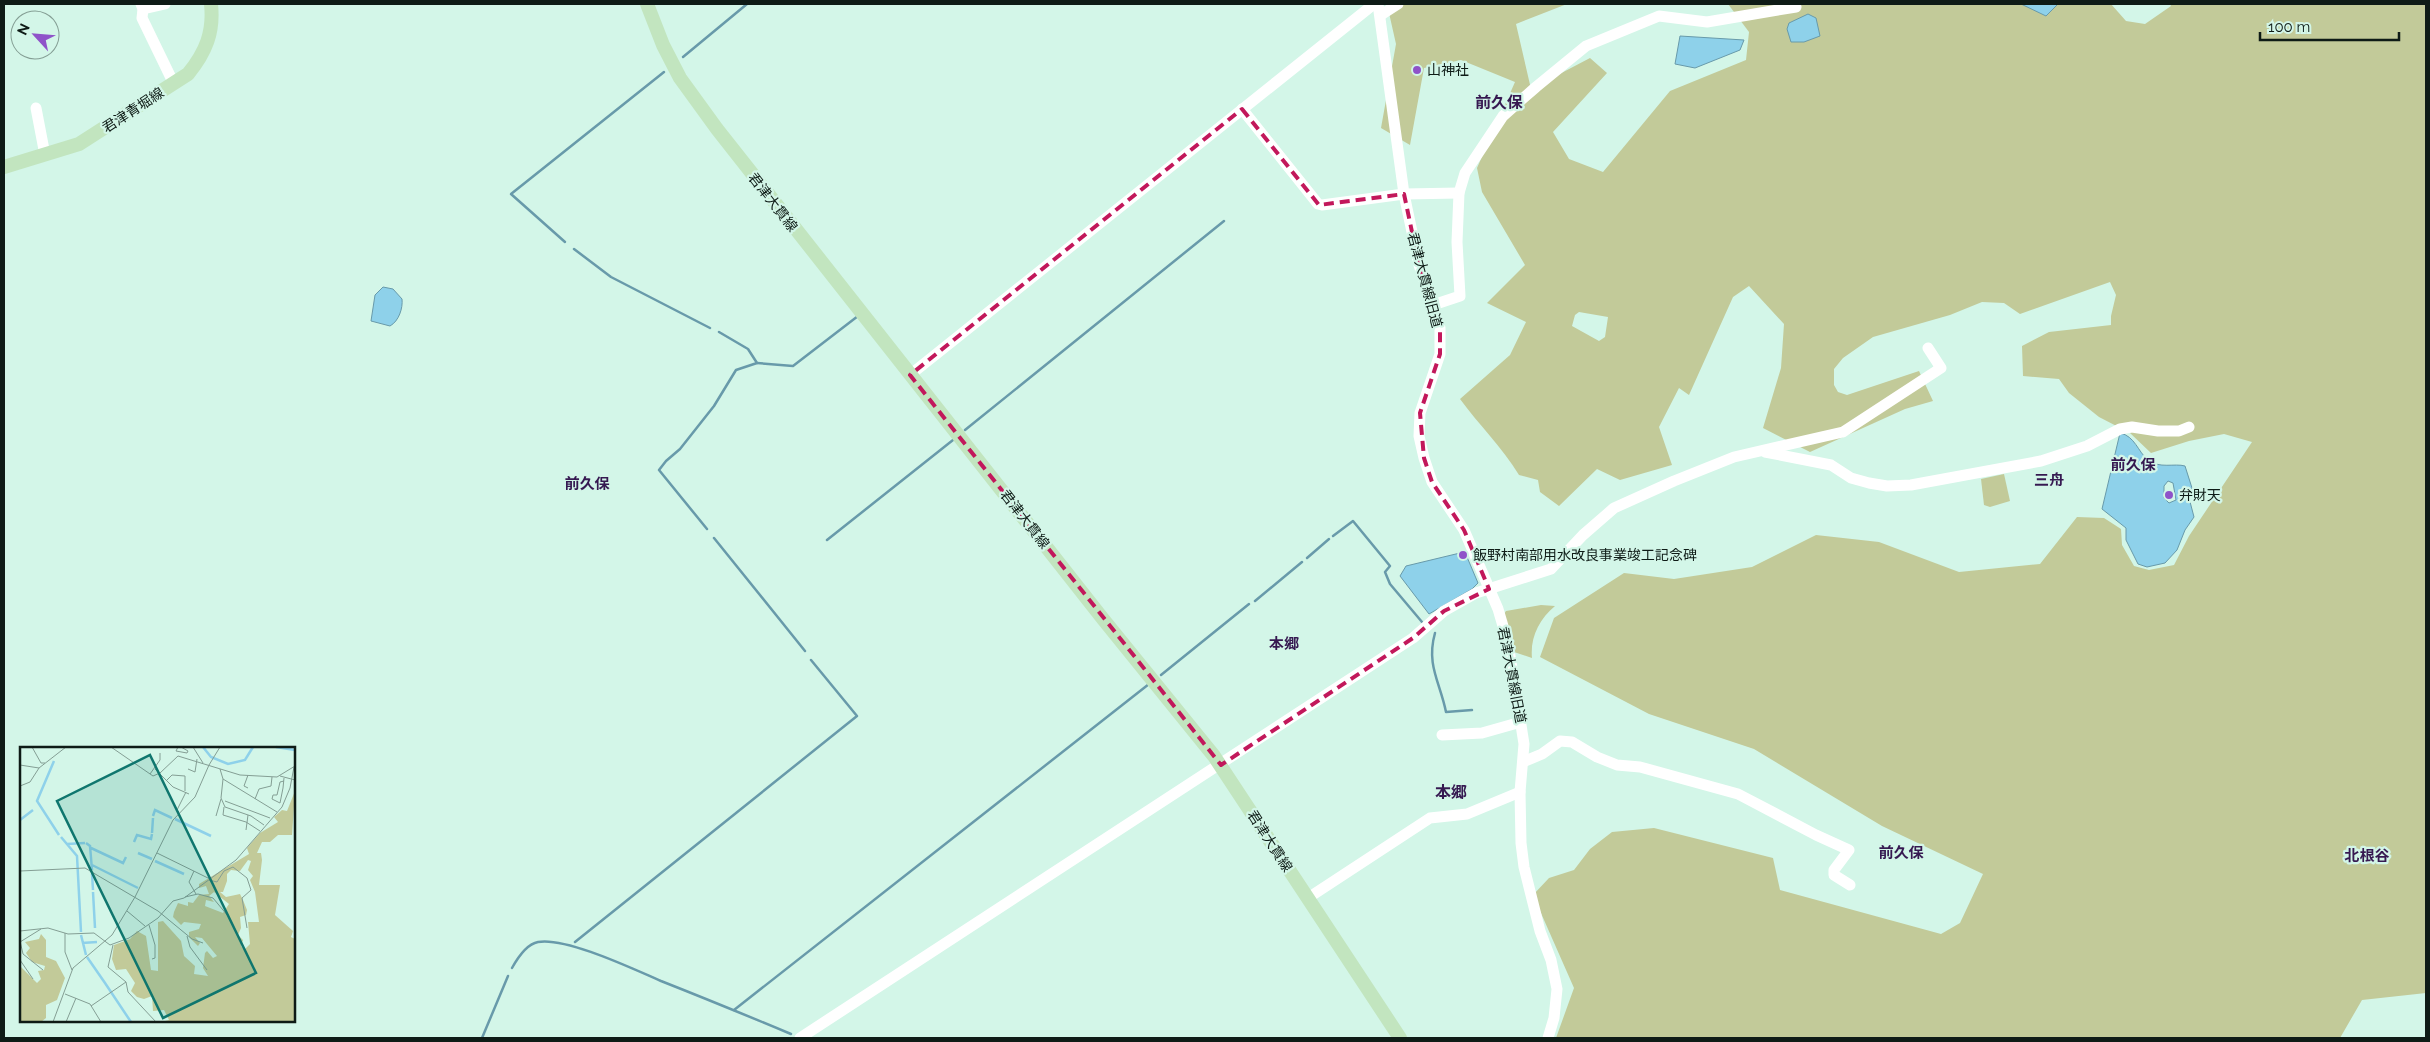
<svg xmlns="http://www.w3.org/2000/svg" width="2430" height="1042" font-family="Raleway,'Noto Sans JP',sans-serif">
<rect width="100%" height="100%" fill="#d3f6e8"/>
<g fill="#c2ca99" fill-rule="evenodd">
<path d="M 1387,4 L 1567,4 L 1516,24 L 1531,89 L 1590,58 L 1607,73 L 1553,132 L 1569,159 L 1603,172 L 1670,91 L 1746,60 L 1749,32 L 1728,4 L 2111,4 L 2126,21 L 2145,24 L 2171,6 L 2170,4 L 2426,4 L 2426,993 L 2362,1000 L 2340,1038 L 1556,1038 L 1574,988 L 1533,895 L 1549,878 L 1574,870 L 1590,849 L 1612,832 L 1654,828 L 1773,858 L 1780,890 L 1941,934 L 1960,923 L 1983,874 L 1882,826 L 1754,749 L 1649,714 L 1540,657 L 1554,618 L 1624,573 L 1674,579 L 1752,567 L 1816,535 L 1879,542 L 1959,572 L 2040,564 L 2077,517 L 2104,518 L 2121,529 L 2122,545 L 2134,566 L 2149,570 L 2174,565 L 2189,536 L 2252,442 L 2224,434 L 2189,441 L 2151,453 L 2130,433 L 2099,417 L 2069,393 L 2059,379 L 2023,376 L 2022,346 L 2049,332 L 2111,325 L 2111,316 L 2116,295 L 2110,282 L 2020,314 L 2004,303 L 1982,302 L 1950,315 L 1873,337 L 1843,358 L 1834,369 L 1834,385 L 1838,392 L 1847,395 L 1919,371 L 1933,401 L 1905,409 L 1810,452 L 1763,428 L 1781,368 L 1784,324 L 1749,286 L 1733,297 L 1689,395 L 1679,388 L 1659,427 L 1672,465 L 1620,480 L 1597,469 L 1559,506 L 1540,492 L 1538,480 L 1519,475 C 1502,447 1479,425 1460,399 L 1510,355 L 1526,322 L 1487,303 L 1525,265 L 1482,192 L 1477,168 L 1515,82 L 1461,60 L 1424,68 L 1410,145 L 1381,128 L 1396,44 ZM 1579,312 L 1608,317 L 1605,337 L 1599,341 L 1572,326 L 1575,315 Z"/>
<polygon points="2004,474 2010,501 1990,507 1984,505 1981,479"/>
<path d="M 1541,605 L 1555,606 C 1539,619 1530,638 1532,658 L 1514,652 L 1504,614 L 1506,611 Z"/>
</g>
<g fill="#8ed1ea" stroke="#689aaa" fill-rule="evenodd">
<polygon points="2021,4 2058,4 2046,16"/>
<polygon points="1808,14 1816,18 1820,36 1804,42 1791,42 1787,29 1789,23"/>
<polygon points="1680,36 1744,40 1740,50 1695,68 1675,64"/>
<path d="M 383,287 L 393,289 L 402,299 C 403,308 399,321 390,326 L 371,321 L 375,295 Z"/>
<path d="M 2120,433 C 2135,436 2138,452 2148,460 C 2159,469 2175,463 2185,466 L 2192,488 L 2188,494 L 2194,517 L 2185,530 L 2177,550 L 2165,563 L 2147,567 L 2138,564 L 2126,540 L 2126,528 L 2102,509 ZM 2168,481 L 2173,483 L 2176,500 L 2169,503 L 2164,498 L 2164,486 Z"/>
<polygon points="1460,553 1462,558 1467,557 1478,583 1472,589 1429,614 1400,576 1406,566"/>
</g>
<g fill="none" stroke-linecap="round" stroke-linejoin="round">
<g stroke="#689aaa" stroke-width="2.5">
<polyline points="683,57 747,4"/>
<polyline points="565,242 511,194 664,72"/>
<polyline points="574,249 611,277 710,328"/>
<polyline points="757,363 793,366 858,316"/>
<polyline points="965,430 1224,221"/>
<polyline points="707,529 659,470 666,461 680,449 714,406 736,370 757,363 748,349 719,332"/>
<polyline points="1333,536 1353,521 1390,566 1385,572 1390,584 1422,622"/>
<polyline points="714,538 805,651"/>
<polyline points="827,540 953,440"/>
<polyline points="1307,558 1329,539"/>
<polyline points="1255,601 1302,562"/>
<path d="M 1435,633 C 1426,665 1440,682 1446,712 L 1472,710"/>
<polyline points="1161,675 1249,604"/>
<polyline points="575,942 857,716 811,660"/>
<path d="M 512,968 C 517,959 527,944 538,942 C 566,937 633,969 661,981 C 704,998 748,1016 791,1034"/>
<polyline points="734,1010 1149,684"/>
<polyline points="482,1038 508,976"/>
</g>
<g stroke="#fff" stroke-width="11">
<polyline points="141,4 143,9 142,18 174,84"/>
<polyline points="1378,4 1404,194 1419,265 1440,328 1440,354 1420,413 1419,436 1424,458 1432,482 1464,530 1498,609 1508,643 1524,744 1520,792 1521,843 1524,867 1540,931 1551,960 1557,989 1554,1018 1548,1038"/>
<polyline points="143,9 165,4"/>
<polyline points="1381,15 1398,4"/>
<polyline points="36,108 45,155"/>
<polyline points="1242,109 1318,204 1322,205 1404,194 1459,193"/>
<polyline points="1433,305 1460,296 1457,242 1459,193 1465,173 1503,116 1536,87 1586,46 1659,16 1707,22 1796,7"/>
<polyline points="910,375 1374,4"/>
<polyline points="1765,452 1831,465 1851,478 1869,483 1887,486 1911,485 2041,461 2087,446 2120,429 2132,427 2158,431 2179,431 2189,427"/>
<polyline points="1442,735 1482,733 1521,722"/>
<polyline points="1523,762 1542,754 1560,741 1572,742 1597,757 1617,765 1640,767 1738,794 1816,835 1849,850 1834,870 1834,875 1850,885"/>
<polyline points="1308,898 1430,818 1467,814 1520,792"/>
<polyline points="800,1038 1413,638 1444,611 1476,593 1551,569 1583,535 1614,508 1674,481 1734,457 1843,432 1941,368 1928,348"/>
</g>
<g stroke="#c2e5bf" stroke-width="14">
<polyline points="647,4 663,45 680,78 717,129 1103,619 1214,756 1400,1038"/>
<path d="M 4,167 L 79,144 L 188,74 C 206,52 214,32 211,4"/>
</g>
</g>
<path fill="none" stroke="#c2185b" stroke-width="4" stroke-dasharray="10 6" stroke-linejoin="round" d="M 1242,109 L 1319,205 L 1404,194 L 1419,265 L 1440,328 L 1440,354 L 1420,413 L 1424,458 L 1432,482 L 1464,530 L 1489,589 L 1444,611 L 1413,638 L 1221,765 L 910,375 Z"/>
<g fill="#8f53c9" stroke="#d3f6e8" stroke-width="2">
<circle cx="1417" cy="70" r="5"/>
<circle cx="2169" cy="495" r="5"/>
<circle cx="1463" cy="555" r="5"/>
</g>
<g text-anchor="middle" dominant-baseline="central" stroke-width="4.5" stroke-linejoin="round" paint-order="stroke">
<g font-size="14" fill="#0e1b16" stroke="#d3f6e8" text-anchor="start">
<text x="1427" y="70">山神社</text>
<text x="2179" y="495">弁財天</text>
<text x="1473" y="555">飯野村南部用水改良事業竣工記念碑</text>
</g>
<g font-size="14" fill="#0e1b16" stroke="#d3f6e8">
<text transform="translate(133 110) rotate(-33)">君津青堀線</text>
<text transform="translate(773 202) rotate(52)">君津大貫線</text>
<text transform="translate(1425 280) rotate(75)">君津大貫線旧道</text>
<text transform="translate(1025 519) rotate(52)">君津大貫線</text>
<text transform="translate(1512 675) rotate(79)">君津大貫線旧道</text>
<text transform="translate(1270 841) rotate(57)">君津大貫線</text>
</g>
<g font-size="15" font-weight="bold" fill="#361951" stroke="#d3f6e8">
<text x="2133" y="465">前久保</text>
<text x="2049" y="480">三舟</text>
<text x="587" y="484">前久保</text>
<text x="1284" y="644">本郷</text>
<text x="1901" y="853">前久保</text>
<text x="2367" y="856">北根谷</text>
</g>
<g font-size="16" font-weight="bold" fill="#361951" stroke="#d3f6e8">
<text x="1499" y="102">前久保</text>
<text x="1451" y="792">本郷</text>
</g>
</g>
<g transform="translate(20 747)">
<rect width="275" height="275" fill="#d3f6e8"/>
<path d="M 275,44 L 272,88 L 258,88 L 250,95 L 242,95 L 237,106 L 241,106 L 242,113 L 239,138 L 260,138 L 255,168 L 273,184 L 271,190 L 275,192 L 275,275 L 141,275 L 149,273 L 144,263 L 133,264 L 132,249 L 124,252 L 117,250 L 111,244 L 115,236 L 106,222 L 96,223 L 92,212 L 94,198 L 110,192 L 117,184 L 126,189 L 131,223 L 138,224 L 138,175 L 143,174 L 161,194 L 164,209 L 175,219 L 174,227 L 188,229 L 183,221 L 185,206 L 187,204 L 193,211 L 197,209 L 182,191 L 175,190 L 180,196 L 178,199 L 169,190 L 169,185 L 179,182 L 181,177 L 164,175 L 161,178 L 153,170 L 154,165 L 158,156 L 168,159 L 168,155 L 173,156 L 179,148 L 189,147 L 186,139 L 179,141 L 179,137 L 229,107 L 227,101 L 240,86 L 258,75 L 254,70 L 262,63 L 267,64 ZM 228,113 L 231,114 L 228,123 L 233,129 L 230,133 L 235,145 L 239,175 L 228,175 L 230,197 L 224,203 L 221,199 L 223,193 L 218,188 L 221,181 L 220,170 L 226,168 L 227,163 L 223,153 L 220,147 L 206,150 L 200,145 L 203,145 L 207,134 L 207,127 L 211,123 L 220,124 ZM 194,145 L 209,157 L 203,166 L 185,159 L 186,153 L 194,155 L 189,149 ZM 21,187 L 26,193 L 26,210 L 36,214 L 45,231 L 37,253 L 26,258 L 26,271 L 21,275 L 0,275 L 0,219 L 17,236 L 21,232 L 18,224 L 24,223 L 25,219 L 12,215 L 6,206 L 10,201 L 5,195 L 19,192 Z" fill="#c2ca99" fill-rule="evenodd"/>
<path fill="none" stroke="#8ed1ea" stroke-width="2.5" d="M 183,0 L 191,10 L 208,17 L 225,13 L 233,0M 256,0 L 275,3M 34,14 L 17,54 L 39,88M 133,69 L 135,63 L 152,71M 155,72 L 191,89M 0,73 L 13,63M 132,86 L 133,71M 41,90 L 57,109 L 61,185M 114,95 L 117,88 L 131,92 L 132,87M 66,96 L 70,99 L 72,123M 47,97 L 65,96M 71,101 L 103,116 L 106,110M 118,106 L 132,112M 135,114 L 164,127M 72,118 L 118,141M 72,127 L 73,143M 73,145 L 75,181M 61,188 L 66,208M 62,196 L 77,195M 67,210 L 85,236M 85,236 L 111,275"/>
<path fill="none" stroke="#849e94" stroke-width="1" d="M 12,0 L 21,16 L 25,16M 91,0 L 133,29 L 140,26 L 158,9 L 220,28 L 257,30 L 275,19M 158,0 L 156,4 L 167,6 L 168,4 L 161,0M 173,0 L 183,16M 0,18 L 19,21M 189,18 L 200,0M 135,22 L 153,40 L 169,47M 168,22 L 175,25 L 177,12M 200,22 L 203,32 L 257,65M 130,27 L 140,13 L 140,6M 228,28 L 224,39 L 228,41M 260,29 L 275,33M 203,32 L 201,51 L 205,60 L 231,69 L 244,78M 147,33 L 152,28 L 165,29 L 165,44M 264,34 L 260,35 L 257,48 L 253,48 L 252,52 L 260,56 L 263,41 L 264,31M 0,39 L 10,35 L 19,21 L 46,0M 235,52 L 239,42 L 251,39 L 252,30M 205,54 L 250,71M 204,60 L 203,68 L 226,75 L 240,84M 159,65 L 157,63 L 166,45M 196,69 L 201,52M 226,83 L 228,68M 137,106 L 190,132M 0,124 L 65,121 L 138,164 L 172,192 L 183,196M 174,124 L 169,135 L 176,147M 189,133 L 197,135 L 204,124 L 213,120 L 227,131 L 231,143 L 222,151 L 227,181M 275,144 L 275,175M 165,150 L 178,147 L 193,151 L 208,169M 107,164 L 125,179M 129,178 L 135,198 L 135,211 L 132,212M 0,184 L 28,181 L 48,187 L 74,186 L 90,198 L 109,191 L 138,171 L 153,154 L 164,151 L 216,113 L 262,60 L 270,41 L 274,20M 45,186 L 45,205 L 52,223M 167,189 L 170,200 L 187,223M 0,194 L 3,207 L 23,223M 0,195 L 21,182M 93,198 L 88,220 L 106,235 L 108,245 L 136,275M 0,213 L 13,232M 45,247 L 70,257 L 81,275M 71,259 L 106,235M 33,275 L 53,221 L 92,188 L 115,150 L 153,73 L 175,50 L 189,18M 46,275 L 56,251"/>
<path fill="#0f766e" fill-opacity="0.15" stroke="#0f766e" stroke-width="2.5" d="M 130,8 L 236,226 L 143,271 L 37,54 Z"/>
<rect width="275" height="275" fill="none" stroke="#0e1b16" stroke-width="2.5"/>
</g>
<rect width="2430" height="1042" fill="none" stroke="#0e1b16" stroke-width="10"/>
<g transform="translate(35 35) rotate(296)"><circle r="24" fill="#d3f6e8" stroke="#849e94"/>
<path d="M0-4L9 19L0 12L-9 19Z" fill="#8f53c9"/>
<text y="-8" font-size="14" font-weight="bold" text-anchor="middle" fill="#0e1b16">N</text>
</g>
<path d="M2260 32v8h139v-8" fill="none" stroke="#0e1b16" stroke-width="2.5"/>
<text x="2268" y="32" font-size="15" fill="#0e1b16" stroke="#d3f6e8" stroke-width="4" paint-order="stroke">100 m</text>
</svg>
